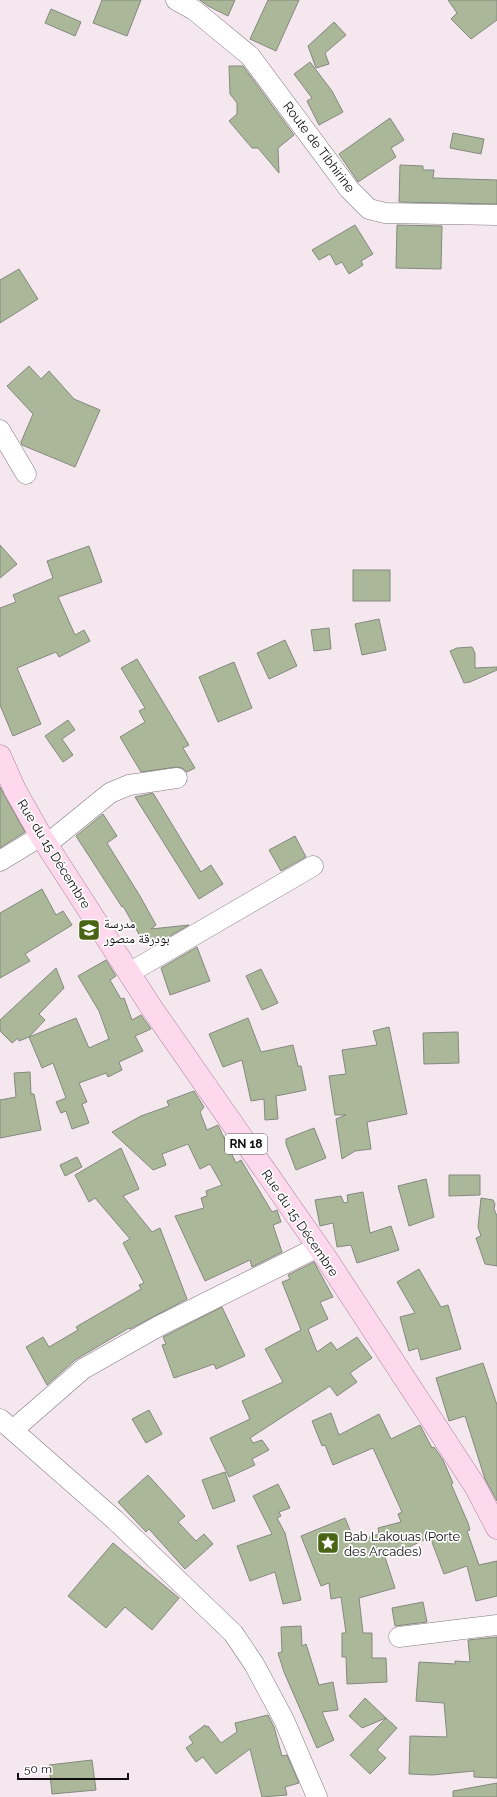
<svg xmlns="http://www.w3.org/2000/svg" width="497" height="1797" font-family="Raleway,'Noto Naskh Arabic',sans-serif">
<rect width="100%" height="100%" fill="#f4e8ee"/>
<g fill="#aab899" stroke="#84887f">
<polygon points="102,0 141,0 127,36 93,23"/>
<polygon points="200,0 235,0 228,16 208,6"/>
<polygon points="268,0 299,0 276,51 250,39"/>
<polygon points="448,0 497,0 497,20 471,39 451,19 457,13"/>
<polygon points="51,9 81,22 75,36 45,23"/>
<polygon points="334,22 346,35 325,53 329,64 316,68 308,46"/>
<polygon points="310,62 332,91 343,112 319,125 307,101 312,98 294,74"/>
<polygon points="229,66 243,66 294,135 278,148 279,173 258,148 252,148 229,121 237,114 237,103 230,94"/>
<polygon points="390,118 404,140 391,148 396,157 358,182 339,154"/>
<polygon points="453,133 484,139 481,154 450,148"/>
<polygon points="400,165 423,166 423,170 434,170 433,178 497,180 497,204 399,202"/>
<polygon points="355,225 373,254 361,261 363,265 349,274 342,262 336,265 330,254 319,260 312,250"/>
<polygon points="397,225 442,226 441,269 396,268"/>
<polygon points="19,269 38,299 0,323 0,280"/>
<polygon points="29,366 41,379 49,371 74,399 100,410 75,467 22,445 21,442 33,414 7,386"/>
<polygon points="0,545 17,564 0,578"/>
<polygon points="89,546 102,582 58,597 75,635 84,630 90,641 59,657 56,652 17,668 41,724 13,736 0,705 0,608 16,602 13,595 53,578 47,561"/>
<rect x="353" y="570" width="37" height="31"/>
<polygon points="379,619 386,650 362,655 355,624"/>
<polygon points="329,628 331,649 314,651 311,630"/>
<polygon points="285,640 297,666 269,679 257,653"/>
<polygon points="472,647 475,653 475,668 497,667 497,670 470,682 464,683 450,651 457,648"/>
<polygon points="137,659 189,745 183,748 195,768 187,772 182,768 176,767 141,772 120,737 145,722 139,711 145,708 121,668"/>
<polygon points="234,662 252,708 218,722 199,677"/>
<polygon points="68,720 75,730 62,739 73,755 63,762 45,736"/>
<polygon points="0,787 25,832 0,848"/>
<polygon points="153,793 201,872 211,865 223,884 199,899 135,797"/>
<polygon points="103,814 117,836 107,843 140,896 156,925 151,929 189,925 153,946 150,939 144,943 123,906 122,907 76,836"/>
<polygon points="295,836 306,857 281,871 269,850"/>
<polygon points="42,889 56,915 63,911 72,925 25,954 30,961 0,978 0,913"/>
<polygon points="197,947 210,981 170,995 161,968"/>
<polygon points="106,960 116,976 110,980 121,999 124,998 132,1020 141,1015 151,1029 135,1036 143,1051 119,1062 122,1070 108,1077 106,1073 79,1083 87,1102 82,1104 89,1123 72,1129 66,1111 61,1113 56,1102 66,1098 53,1063 42,1068 29,1037 19,1041 18,1038 12,1043 0,1031 0,1020 56,968 64,988 39,1014 45,1020 29,1037 76,1018 89,1048 109,1039 99,1011 78,976"/>
<polygon points="261,969 278,1003 262,1010 246,976"/>
<polygon points="248,1018 261,1052 293,1045 298,1066 301,1066 306,1090 276,1096 278,1119 265,1120 264,1099 251,1101 242,1060 223,1067 209,1034"/>
<polygon points="389,1027 407,1114 367,1122 371,1149 355,1151 342,1159 336,1119 346,1115 335,1115 329,1076 346,1074 342,1050 377,1045 373,1031"/>
<polygon points="458,1032 459,1063 424,1064 423,1033"/>
<polygon points="30,1072 31,1094 34,1094 41,1130 0,1138 0,1100 16,1097 14,1073"/>
<polygon points="194,1091 204,1107 200,1112 207,1130 218,1125 236,1163 241,1160 272,1212 277,1210 281,1222 273,1225 282,1252 252,1267 250,1260 205,1281 175,1216 204,1208 201,1198 207,1196 206,1191 222,1185 210,1164 200,1169 188,1144 162,1154 166,1165 153,1170 112,1132 141,1116 169,1106 167,1101"/>
<polygon points="314,1128 326,1158 296,1170 286,1144 286,1139"/>
<polygon points="121,1148 139,1189 123,1196 152,1232 160,1228 187,1299 130,1329 129,1328 75,1360 47,1385 26,1347 43,1337 49,1347 78,1330 76,1327 141,1289 139,1285 144,1283 123,1243 130,1239 95,1198 89,1202 75,1175"/>
<polygon points="77,1157 82,1167 65,1176 60,1165"/>
<polygon points="449,1175 480,1175 480,1195 449,1196"/>
<polygon points="426,1179 434,1217 409,1226 398,1186"/>
<polygon points="363,1192 370,1233 391,1226 399,1250 357,1263 351,1245 337,1247 333,1223 320,1226 315,1200 341,1196 344,1203 348,1202 347,1195"/>
<polygon points="481,1198 493,1200 495,1204 494,1209 497,1216 497,1266 485,1264 476,1238 481,1236 478,1227"/>
<polygon points="314,1262 333,1297 320,1302 328,1319 308,1329 317,1352 331,1342 337,1350 357,1337 372,1358 350,1373 357,1382 337,1396 330,1386 250,1438 253,1443 262,1440 269,1450 252,1459 255,1465 229,1477 210,1438 250,1419 242,1401 283,1382 265,1349 301,1330 282,1282 290,1279 288,1275"/>
<polygon points="419,1269 441,1307 448,1305 461,1349 421,1360 418,1348 409,1351 400,1317 415,1313 397,1282"/>
<polygon points="222,1307 245,1356 216,1369 214,1364 174,1378 162,1345 166,1344 163,1337"/>
<polygon points="483,1363 497,1405 497,1501 485,1479 465,1416 449,1421 436,1378"/>
<polygon points="149,1410 162,1434 146,1443 132,1419"/>
<polygon points="331,1413 339,1435 379,1414 391,1439 420,1425 432,1448 434,1447 443,1460 453,1483 451,1484 468,1523 470,1530 467,1531 479,1565 497,1561 497,1596 476,1601 467,1566 444,1574 430,1537 407,1548 408,1552 385,1557 395,1588 359,1598 363,1633 372,1633 372,1658 386,1658 387,1682 347,1684 346,1657 342,1657 342,1633 346,1633 341,1597 331,1599 329,1583 321,1586 301,1536 345,1518 355,1542 379,1534 378,1528 401,1522 398,1514 402,1512 373,1448 333,1465 325,1445 322,1446 312,1421"/>
<polygon points="225,1472 235,1501 213,1509 202,1480"/>
<polygon points="148,1475 185,1516 178,1522 196,1541 204,1534 213,1544 185,1569 149,1529 146,1532 118,1502"/>
<polygon points="278,1484 290,1508 279,1512 281,1516 277,1518 285,1533 301,1600 283,1604 275,1572 250,1581 237,1546 272,1534 253,1496"/>
<polygon points="113,1543 179,1598 152,1630 125,1607 106,1628 68,1596"/>
<polygon points="423,1602 427,1622 395,1626 392,1608"/>
<polygon points="301,1626 302,1646 306,1644 319,1685 333,1682 338,1710 322,1712 334,1740 317,1748 284,1672 278,1653 282,1652 281,1627"/>
<polygon points="497,1637 497,1778 474,1777 474,1771 432,1775 409,1774 410,1736 447,1737 444,1703 416,1701 419,1662 455,1664 455,1661 470,1662 468,1640"/>
<polygon points="365,1698 386,1718 362,1728 349,1716"/>
<polygon points="268,1715 274,1727 282,1756 287,1755 299,1783 285,1787 287,1795 262,1797 250,1749 216,1774 203,1757 196,1762 186,1748 193,1743 189,1737 205,1725 206,1727 208,1726 221,1743 237,1732 235,1723"/>
<polygon points="386,1718 397,1728 377,1750 386,1758 370,1774 350,1755"/>
<polygon points="92,1760 96,1790 52,1794 49,1765"/>
<polygon points="497,1783 497,1797 453,1797 453,1791"/>
</g>
<g fill="none" stroke-linecap="round" stroke-linejoin="round">
<g stroke="#82787d" stroke-width="21">
<g id="minor">
<polyline points="176,0 194,10 250,56 349,189 369,209 385,213 497,215"/>
<polyline points="0,430 26,474"/>
<polyline points="46,845 110,793 129,785 177,778"/>
<polyline points="0,861 41,836"/>
<polyline points="129,973 313,866"/>
<polyline points="0,1419 115,1520 233,1633 254,1664 284,1720 317,1797"/>
<polyline points="13,1430 83,1369 159,1326 318,1247"/>
<polyline points="399,1637 497,1625"/>
</g>
</g>
<g stroke="#ab8198" stroke-width="23">
<polyline id="major" points="0,756 15,790 41,836 151,1007 326,1258 475,1486 497,1528"/>
</g>
<use href="#minor" stroke="#fff" stroke-width="20"/>
<use href="#major" stroke="#fed9ed" stroke-width="22"/>
</g>
<defs>
<g id="school-square" transform="scale(1.15)"><rect x="-9" y="-9" width="18" height="18" rx="4" fill="#496415" stroke="#fff"/><path d="M0-5L7-2L0 1L-7-2ZM-4 1L0 2.5L4 1V4Q0 6-4 4Z" fill="#fff"/></g>
<g id="sight-square" transform="scale(1.15)"><rect x="-9" y="-9" width="18" height="18" rx="4" fill="#496415" stroke="#fff"/><path d="M0-6L1.8-2.2L6-1.7L2.9 1.2L3.7 5.4L0 3.3L-3.7 5.4L-2.9 1.2L-6-1.7L-1.8-2.2Z" fill="#fff"/></g>
</defs>
<g fill-rule="evenodd">
<use href="#school-square" x="89" y="930"/>
<use href="#sight-square" x="328" y="1543"/>
</g>
<g text-anchor="middle" dominant-baseline="central" stroke-width="3.5" stroke-linejoin="round" paint-order="stroke">
<rect fill="#fff" stroke="#5a5758" stroke-width="1" x="225" y="1134" width="42" height="20" rx="3"/>
<g font-size="12" font-weight="bold" fill="#130f11">
<text x="246" y="1144">RN 18</text>
</g>
<g font-size="13" fill="#130f11" stroke="#fff">
<text transform="translate(319 147) rotate(53)">Route de Tibhirine</text>
<text transform="translate(54 854) rotate(58)">Rue du 15 Décembre</text>
<text transform="translate(300 1223) rotate(56)">Rue du 15 Décembre</text>
</g>
<g font-size="13" fill="#130f11" stroke="#fff" text-anchor="start">
<text x="104" y="923">مدرسة<tspan x="104" dy="15">بودرقة منصور</tspan></text>
<text x="344" y="1536">Bab Lakouas (Porte<tspan x="344" dy="15">des Arcades)</tspan></text>
</g>
</g>
<path d="M18 1773v6h110v-6" fill="none" stroke="#130f11" stroke-width="2"/>
<text x="24" y="1773" font-size="12" fill="#130f11" stroke="#ffffff" stroke-width="3" paint-order="stroke">50 m</text>
</svg>
